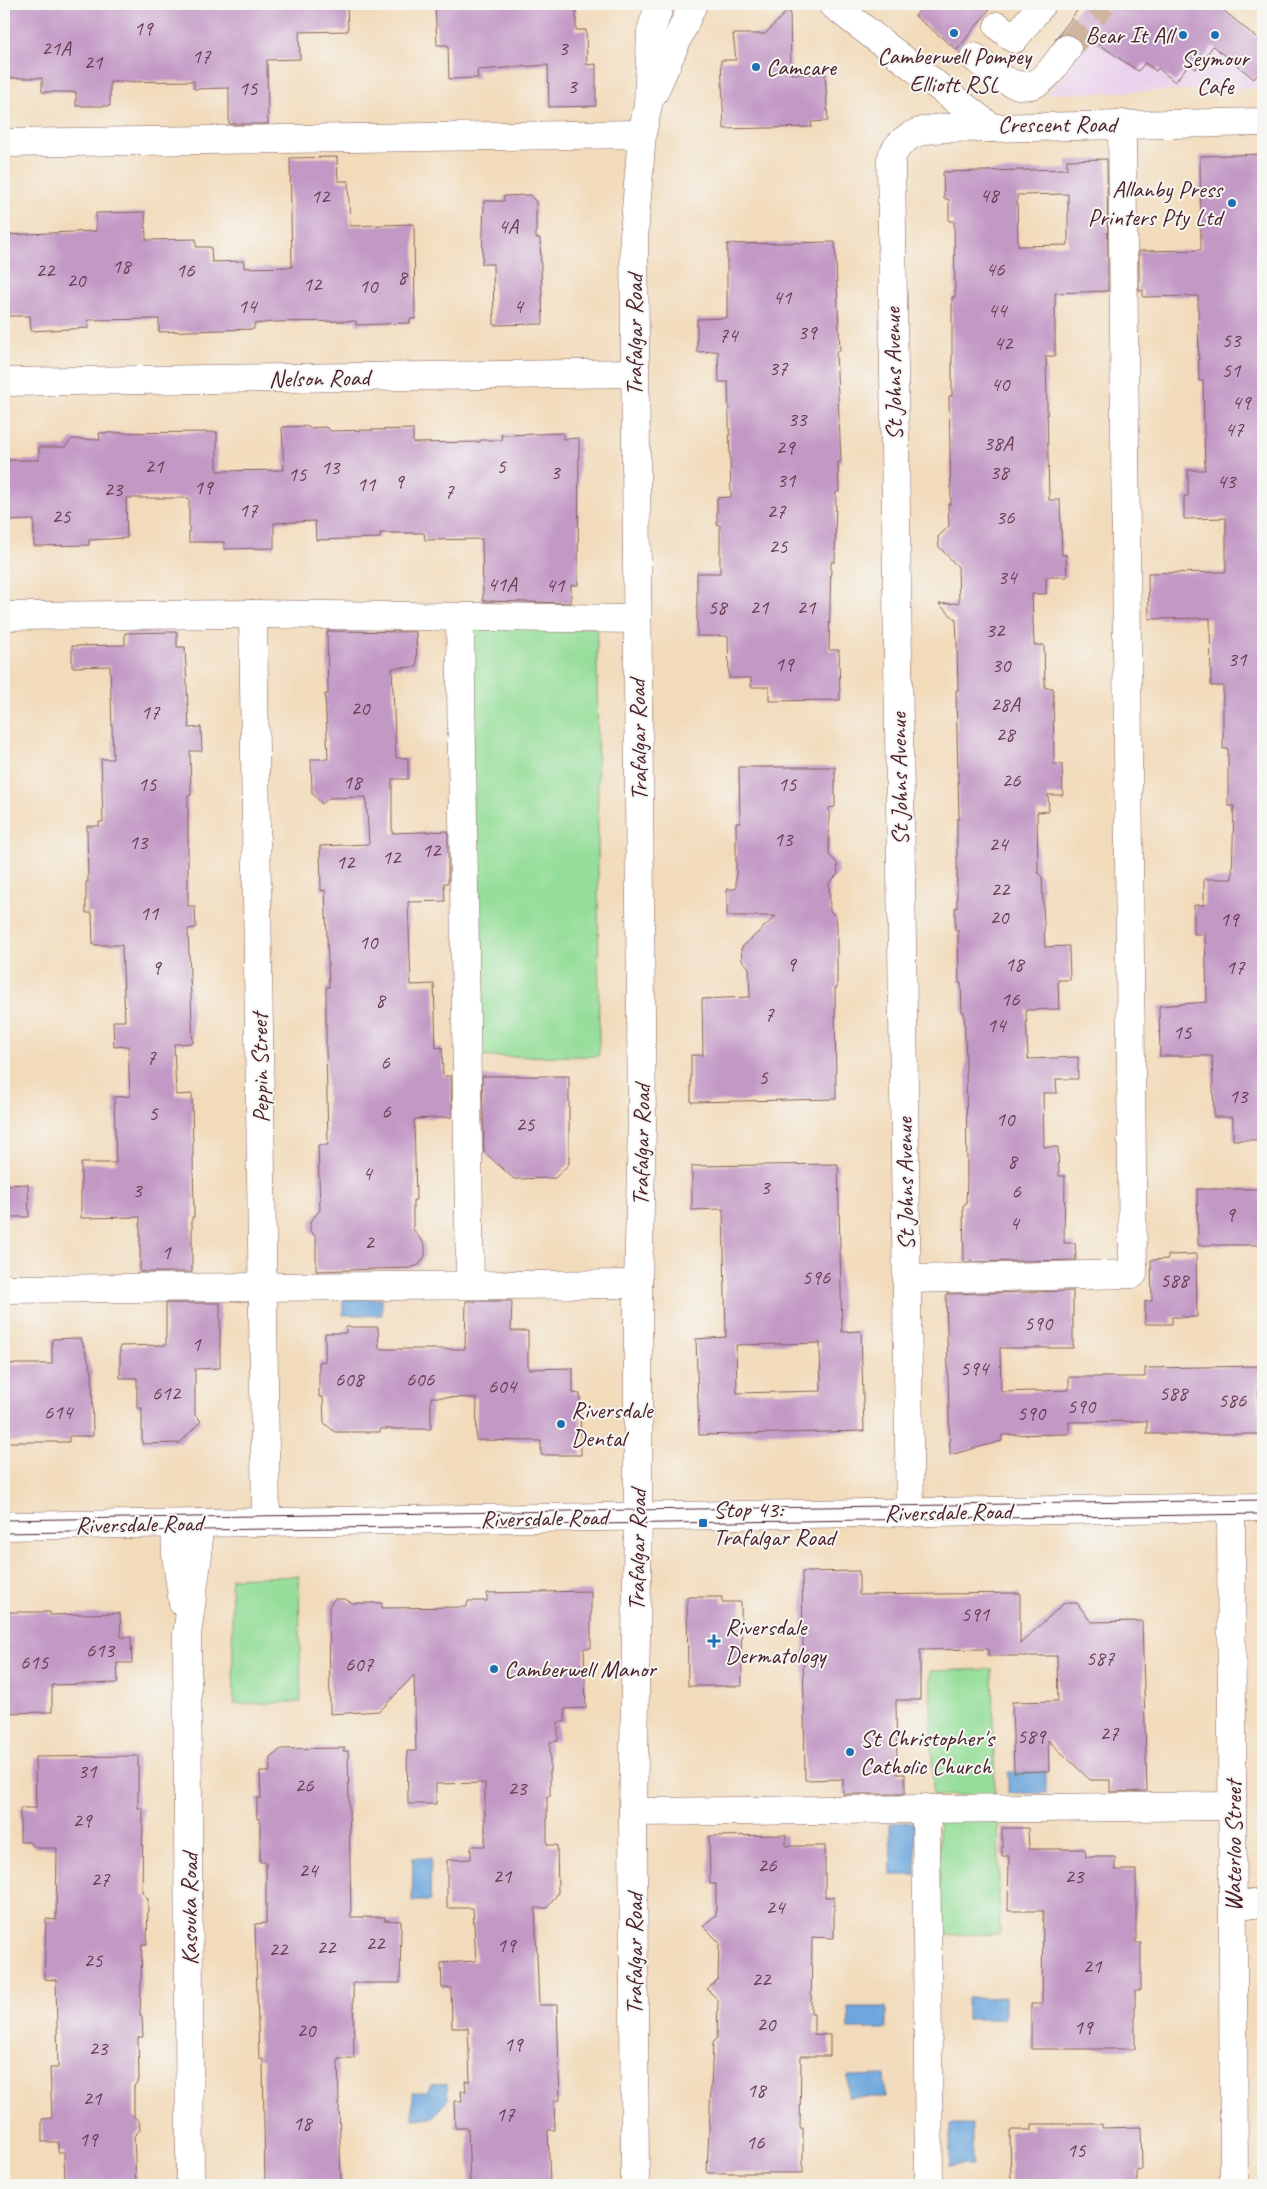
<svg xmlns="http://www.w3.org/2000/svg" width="1267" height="2189" font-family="Caveat,sans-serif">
<rect width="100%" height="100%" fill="#f6f6f2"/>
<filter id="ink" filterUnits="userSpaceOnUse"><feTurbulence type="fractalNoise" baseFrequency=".02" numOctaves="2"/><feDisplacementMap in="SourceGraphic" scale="10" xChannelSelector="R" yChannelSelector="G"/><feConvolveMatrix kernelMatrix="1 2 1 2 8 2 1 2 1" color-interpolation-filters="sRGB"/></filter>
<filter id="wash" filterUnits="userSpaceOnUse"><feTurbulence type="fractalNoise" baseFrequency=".0096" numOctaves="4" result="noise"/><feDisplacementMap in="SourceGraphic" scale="20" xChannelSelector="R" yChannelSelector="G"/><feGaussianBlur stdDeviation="1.12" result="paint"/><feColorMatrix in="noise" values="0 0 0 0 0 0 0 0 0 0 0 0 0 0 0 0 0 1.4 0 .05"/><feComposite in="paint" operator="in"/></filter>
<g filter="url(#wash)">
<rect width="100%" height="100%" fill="#f2dbbb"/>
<polygon fill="#ead1ec" points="1120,4 1217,4 1263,41 1263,88 1047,94"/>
<g fill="#95de99" stroke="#707e62">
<polygon points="464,627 597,627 599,1056 467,1057"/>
<polygon points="299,1576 301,1702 234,1704 231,1578"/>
<polygon points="992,1669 995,1794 933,1796 930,1671"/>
<polygon points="939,1820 998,1820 1000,1934 940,1935"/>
</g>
<g fill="#6da7dd" stroke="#5c6384">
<rect x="343" y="1299" width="39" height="16"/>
<polygon points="1046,1771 1046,1793 1008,1793 1008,1772"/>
<polygon points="915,1822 916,1875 891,1875 890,1823"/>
<polygon points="413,1858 431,1858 430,1901 412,1901"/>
<polygon points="1005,1997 1005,2019 967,2019 967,1998"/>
<polygon points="848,2007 886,2007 886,2029 849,2029"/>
<polygon points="885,2075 886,2097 848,2097 848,2076"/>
<polygon points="447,2084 448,2099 433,2117 413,2119 412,2092 427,2092 431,2085"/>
<polygon points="950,2124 972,2124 972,2165 950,2166"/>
</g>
<g id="blocks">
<g fill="#c298c5" fill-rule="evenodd">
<polygon points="4,4 347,4 348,31 299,32 300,59 267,60 268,124 229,124 229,88 194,89 194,81 110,82 110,106 76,106 76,92 42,92 42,78 4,78"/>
<polygon points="435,4 576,4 576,30 586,30 587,65 596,64 596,106 549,107 548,65 477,70 478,78 449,79 448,45 437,45"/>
<polygon points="925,4 994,4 957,50 915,16"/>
<polygon points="1082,4 1216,4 1263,43 1263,67 1254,79 1213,46 1196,69 1189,64 1175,82 1158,68 1156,71 1145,63 1138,71 1091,39 1082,50 1081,43 1077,37 1069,34 1061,34 1055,40"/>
<polygon points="790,8 791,74 825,74 828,121 811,122 812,127 724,129 721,60 736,60 733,34 765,34"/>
<polygon points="1263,154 1263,1140 1233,1140 1233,1117 1214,1117 1212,1056 1160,1056 1159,1006 1207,1002 1205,934 1194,934 1194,905 1204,905 1204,879 1232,879 1234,806 1228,806 1228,749 1223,749 1223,686 1211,686 1210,618 1149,619 1148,573 1226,572 1226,518 1184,519 1184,496 1188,496 1188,470 1205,470 1203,381 1199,381 1198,296 1143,297 1143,290 1139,291 1139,251 1201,250 1200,156"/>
<polygon points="337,157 338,181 348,181 350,226 414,224 415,319 410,319 410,323 356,325 356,321 273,322 254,324 254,329 159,332 159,319 88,320 89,328 31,331 30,316 4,316 4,235 96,231 96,213 145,212 146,240 196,239 196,247 211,247 212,262 244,261 244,268 292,267 290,158"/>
<path d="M 1107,159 L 1108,291 L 1055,293 L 1055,356 L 1046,356 L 1049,500 L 1060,500 L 1062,555 L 1066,555 L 1067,577 L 1046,577 L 1046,594 L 1032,594 L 1034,645 L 1044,645 L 1045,688 L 1053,688 L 1054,764 L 1062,764 L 1063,795 L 1048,795 L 1049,811 L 1037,812 L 1038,873 L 1042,877 L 1045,947 L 1069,946 L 1070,980 L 1058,980 L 1059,1009 L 1026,1010 L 1028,1059 L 1078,1057 L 1078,1079 L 1056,1079 L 1057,1093 L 1043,1093 L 1044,1147 L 1058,1147 L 1059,1176 L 1065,1176 L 1064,1243 L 1075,1243 L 1076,1260 L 964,1262 L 963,1205 L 966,1205 L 967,1180 L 966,1060 L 964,1012 L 962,1012 L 961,983 L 959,983 L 958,930 L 955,930 L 955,908 L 957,908 L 957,819 L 959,819 L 956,690 L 958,690 L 957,642 L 956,620 L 939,604 L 959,603 L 958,567 L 939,547 L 938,537 L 949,526 L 948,504 L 951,504 L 949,396 L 952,396 L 952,297 L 955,297 L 954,221 L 949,221 L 949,199 L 944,199 L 943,172 L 1067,169 L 1067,160 ZM 1068,194 L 1068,245 L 1018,246 L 1017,195 Z"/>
<polygon points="530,195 536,202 536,238 540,238 543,324 494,325 493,264 482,264 484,201 504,201 504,196"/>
<polygon points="835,242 840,351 836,351 841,462 838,462 839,492 836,492 835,562 831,562 829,650 839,650 840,700 769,701 769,687 751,687 751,678 729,678 728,636 697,636 697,573 720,573 720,525 717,525 717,498 731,497 728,382 719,382 718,351 697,352 697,319 727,318 727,244"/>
<polygon points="308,426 308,428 326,427 331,431 413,429 413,443 480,442 480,440 502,440 501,435 538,434 563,433 563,439 579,438 578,585 571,585 571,603 483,601 482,539 425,540 424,533 380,533 380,538 316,540 315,521 274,523 274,548 224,549 224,542 189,542 189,498 126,498 127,538 89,540 89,545 34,546 34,520 4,521 4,460 39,460 39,447 65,447 72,439 100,440 99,433 217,432 217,471 284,470 282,427"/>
<polygon points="327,631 416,632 417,667 392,668 396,758 408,758 408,779 392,779 392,833 448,831 448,883 444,883 445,901 408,902 411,985 434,984 436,1048 442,1047 443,1076 451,1076 452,1117 414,1119 416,1200 413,1200 413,1229 425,1245 425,1256 419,1265 410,1268 316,1271 316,1237 310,1231 310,1222 320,1210 318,1145 328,1145 326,1048 326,987 329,987 325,890 321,891 320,846 369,844 366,797 329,798 322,804 312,793 311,759 328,759 325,694 328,694"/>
<polygon points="177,632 177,647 185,647 189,728 201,727 202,751 190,751 191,795 188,796 188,906 195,906 196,928 188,929 193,1043 174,1044 176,1095 192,1094 194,1217 192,1217 192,1272 140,1272 140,1217 81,1218 81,1163 116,1163 114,1097 130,1096 128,1046 114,1047 113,1021 125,1021 122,945 93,945 92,913 86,913 86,882 88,882 87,826 99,826 99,822 103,822 101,759 113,759 110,666 72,667 72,646 125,645 125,633"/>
<polygon points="739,767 835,767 835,807 829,808 829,855 837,863 838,874 829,883 830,911 836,917 837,927 837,988 835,988 836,1099 691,1102 691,1055 703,1055 702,999 750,997 749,968 742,960 741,948 776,916 727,916 727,889 736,889 736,823 740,823"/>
<polygon points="482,1076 569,1076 569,1164 555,1178 514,1179 484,1152"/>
<path d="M 838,1164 L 842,1332 L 861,1331 L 864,1431 L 699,1435 L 696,1339 L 726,1337 L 723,1209 L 692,1210 L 692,1166 ZM 820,1343 L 821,1391 L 737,1393 L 736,1345 Z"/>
<polygon points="28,1184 29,1217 4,1217 4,1185"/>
<polygon points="1197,1189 1263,1189 1263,1245 1198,1245"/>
<polygon points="1196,1254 1197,1317 1172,1317 1172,1324 1145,1324 1145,1301 1152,1301 1151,1260 1168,1259 1168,1255"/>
<polygon points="1073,1291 1073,1348 1000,1348 1001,1392 1069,1390 1069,1377 1145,1377 1145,1368 1258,1366 1259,1434 1147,1434 1147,1421 1069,1422 1069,1434 1002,1435 1002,1441 950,1455 946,1294"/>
<polygon points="466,1301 512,1301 511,1331 528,1331 528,1369 573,1368 573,1393 580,1394 581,1455 541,1455 541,1441 476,1440 477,1398 431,1397 431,1429 380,1429 380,1432 335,1432 324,1423 323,1397 319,1397 319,1362 325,1361 325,1333 346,1333 346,1327 378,1327 379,1349 465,1349"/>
<polygon points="166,1303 220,1303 220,1368 195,1369 195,1415 201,1421 180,1443 142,1444 142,1408 137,1408 137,1378 120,1378 120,1346 166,1345"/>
<polygon points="81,1338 92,1372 93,1436 69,1436 69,1442 4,1442 4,1364 52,1364 52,1339"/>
<polygon points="859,1571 859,1595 1020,1593 1020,1644 1064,1603 1077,1603 1091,1622 1142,1621 1147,1791 1110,1792 1110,1780 1090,1780 1048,1740 1049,1771 1014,1772 1012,1702 1058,1701 1057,1656 988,1656 988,1649 920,1650 920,1700 896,1700 897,1774 905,1774 905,1794 843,1794 843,1779 805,1780 802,1572"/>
<polygon points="591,1591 591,1648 584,1648 586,1708 565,1709 565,1722 558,1722 558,1741 550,1742 550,1796 547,1796 547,1845 557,1845 558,1893 547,1908 535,1908 539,2005 557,2005 560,2100 554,2101 555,2130 548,2130 550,2185 470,2185 468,2128 455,2128 454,2101 462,2101 461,2091 466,2091 465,2081 470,2081 468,2028 452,2028 451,1988 442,1988 441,1963 476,1961 473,1908 447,1908 447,1860 471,1859 471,1846 485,1846 485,1783 436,1784 436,1804 408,1804 407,1751 416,1751 414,1675 380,1711 330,1714 329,1607 334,1599 345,1599 352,1603 382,1603 382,1608 467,1607 468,1601 487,1601 487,1593"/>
<polygon points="687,1597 722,1597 722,1602 741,1602 742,1686 688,1686"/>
<polygon points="4,1612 50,1612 50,1615 120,1613 121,1637 131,1637 132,1663 117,1663 118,1683 52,1685 52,1712 4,1713"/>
<polygon points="345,1748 343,1751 348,1751 351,1917 385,1917 384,1920 401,1921 400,1983 353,1983 354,2059 338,2059 341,2185 265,2185 263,2059 259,2059 255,1924 266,1923 266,1862 260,1862 260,1819 257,1819 257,1798 261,1798 260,1772 270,1772 270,1758 281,1749"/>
<polygon points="138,1756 138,1808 143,1808 142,1892 148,1899 147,1944 142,1944 140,2016 142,2016 143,2037 138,2037 139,2080 134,2086 134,2117 139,2121 140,2130 134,2136 136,2185 65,2185 64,2152 58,2152 58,2142 42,2142 42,2119 52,2118 50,2068 58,2068 56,1980 44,1979 46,1919 56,1920 57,1848 36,1848 29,1842 20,1842 20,1808 36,1808 35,1757"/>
<polygon points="1002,1828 1028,1828 1029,1849 1085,1849 1086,1857 1115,1857 1115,1870 1136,1870 1136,1943 1141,1943 1141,1990 1135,1990 1135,2049 1031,2049 1031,2004 1042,2004 1043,1911 1008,1911 1009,1856 1002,1856"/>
<polygon points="786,1835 786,1846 825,1846 825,1897 834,1897 834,1938 812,1937 811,2013 814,2013 814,2034 830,2035 830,2056 801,2056 800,2128 803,2128 803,2173 707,2173 713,2043 717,2038 718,2000 707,1989 718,1979 719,1942 703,1926 716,1915 716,1884 710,1884 709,1836"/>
<polygon points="1032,2124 1102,2124 1102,2128 1141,2127 1142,2170 1137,2171 1137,2185 1011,2185 1010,2130 1032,2130"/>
</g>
</g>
</g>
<g filter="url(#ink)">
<use href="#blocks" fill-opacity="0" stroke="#85615d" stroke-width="1"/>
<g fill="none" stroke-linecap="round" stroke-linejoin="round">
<polyline stroke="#d0b59e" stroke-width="28" stroke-dasharray="28 14" stroke-linecap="butt" points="1067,49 1102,4"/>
<g stroke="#85615d" stroke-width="29">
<g id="minor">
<polyline points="832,4 992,128 1263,122"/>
<polyline points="998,26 1014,39 1042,4"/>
<path d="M 974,57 C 993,72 1021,100 1045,77 C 1053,69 1060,58 1067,49"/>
<polyline points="4,143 642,134"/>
<polyline points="4,382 634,373"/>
<polyline points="253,614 266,1522"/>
<polyline points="4,616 253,614 636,619"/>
<polyline points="460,618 470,1284"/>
<polyline points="907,1279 1133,1274 1122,124"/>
<polyline points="4,1289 638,1284"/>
<polyline points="1231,1508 1234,2185"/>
<path d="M 910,1513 L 891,159 C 905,119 957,129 992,128"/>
<polyline points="175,1524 176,1555 183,1603"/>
<polyline points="926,1808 929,2185"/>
<polyline points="633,1812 1232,1806"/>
<polyline points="1233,1904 1263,1904"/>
<polyline points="190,2185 187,1634 198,1555 198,1523"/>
</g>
</g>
<g stroke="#85615d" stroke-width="29">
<g id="major">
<polyline points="654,92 693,4"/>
<polyline points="4,1526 1263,1507"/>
<polyline points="635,2185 633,1812 638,1517 638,1284 642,1126 634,235 642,134 648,105 651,31 660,4"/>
</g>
</g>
<use href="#minor" stroke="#fff" stroke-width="28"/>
<use href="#major" stroke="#fff" stroke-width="28"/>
<g stroke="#4a1f2b" stroke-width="1">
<polyline points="4,1520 1263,1500"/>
<polyline points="4,1533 1263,1514"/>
</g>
</g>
</g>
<g fill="#1f6fb2" stroke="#f6f6f2" stroke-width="2">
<circle cx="954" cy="33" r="5"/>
<circle cx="1183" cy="35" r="5"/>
<circle cx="1215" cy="35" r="5"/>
<circle cx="756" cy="67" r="5"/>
<circle cx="1232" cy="203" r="5"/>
<circle cx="561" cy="1424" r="5"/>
<rect x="698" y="1518" width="10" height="10" rx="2.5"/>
<path d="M711.5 1633.5h5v5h5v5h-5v5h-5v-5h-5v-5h5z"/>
<circle cx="494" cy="1669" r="5"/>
<circle cx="850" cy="1752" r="5"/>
</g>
<g text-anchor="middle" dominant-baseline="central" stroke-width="4" stroke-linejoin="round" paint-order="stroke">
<g font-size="21" fill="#683d52">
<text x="143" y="28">19</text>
<text x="56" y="48">21A</text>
<text x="563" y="48">3</text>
<text x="201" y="56">17</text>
<text x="93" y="62">21</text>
<text x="572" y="86">3</text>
<text x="248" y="88">15</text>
<text x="989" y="195">48</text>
<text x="320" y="196">12</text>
<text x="508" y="226">4A</text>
<text x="121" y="266">18</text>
<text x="995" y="269">46</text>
<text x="45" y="270">22</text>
<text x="185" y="270">16</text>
<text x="402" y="277">8</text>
<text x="76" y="280">20</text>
<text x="312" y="284">12</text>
<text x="368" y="286">10</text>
<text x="782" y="297">41</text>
<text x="247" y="306">14</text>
<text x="518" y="306">4</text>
<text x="997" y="310">44</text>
<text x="807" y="332">39</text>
<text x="728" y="335">74</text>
<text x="1231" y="340">53</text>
<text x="1003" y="343">42</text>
<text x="778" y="368">37</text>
<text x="1231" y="370">51</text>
<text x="1000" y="384">40</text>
<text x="1241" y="402">49</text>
<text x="797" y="419">33</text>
<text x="1234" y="429">47</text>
<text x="998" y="443">38A</text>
<text x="785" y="447">29</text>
<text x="154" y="466">21</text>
<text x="501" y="466">5</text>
<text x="330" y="467">13</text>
<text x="555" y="472">3</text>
<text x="999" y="472">38</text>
<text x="297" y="474">15</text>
<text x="786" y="480">31</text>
<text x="399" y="481">9</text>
<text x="1226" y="481">43</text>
<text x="366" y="484">11</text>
<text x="203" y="487">19</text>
<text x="113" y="489">23</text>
<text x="449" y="491">7</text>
<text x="248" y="510">17</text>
<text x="776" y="511">27</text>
<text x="61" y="516">25</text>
<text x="1005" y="517">36</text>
<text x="778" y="546">25</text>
<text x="1007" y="577">34</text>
<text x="502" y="584">41A</text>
<text x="555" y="585">41</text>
<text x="717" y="607">58</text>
<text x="759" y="607">21</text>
<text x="806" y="607">21</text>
<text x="995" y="630">32</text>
<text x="1237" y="659">31</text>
<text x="784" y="664">19</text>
<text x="1001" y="665">30</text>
<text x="1005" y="704">28A</text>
<text x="360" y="708">20</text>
<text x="150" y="712">17</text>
<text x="1005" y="734">28</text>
<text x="1011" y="780">26</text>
<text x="352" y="782">18</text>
<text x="147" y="784">15</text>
<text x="787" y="784">15</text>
<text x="783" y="839">13</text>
<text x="138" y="842">13</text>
<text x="998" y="844">24</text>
<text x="431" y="850">12</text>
<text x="391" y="857">12</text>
<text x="345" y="862">12</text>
<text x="1000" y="889">22</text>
<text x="149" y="913">11</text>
<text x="999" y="917">20</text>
<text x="1229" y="919">19</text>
<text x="368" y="942">10</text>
<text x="791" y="964">9</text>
<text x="1014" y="964">18</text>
<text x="156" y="967">9</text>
<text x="1235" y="967">17</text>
<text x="1010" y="999">16</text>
<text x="380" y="1000">8</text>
<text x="769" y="1014">7</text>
<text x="996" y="1025">14</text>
<text x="1182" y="1032">15</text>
<text x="151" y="1057">7</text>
<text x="385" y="1062">6</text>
<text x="763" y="1077">5</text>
<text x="1238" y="1096">13</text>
<text x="386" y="1111">6</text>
<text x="153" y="1113">5</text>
<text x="1005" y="1119">10</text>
<text x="525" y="1124">25</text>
<text x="1012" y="1161">8</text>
<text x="367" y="1173">4</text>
<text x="765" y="1187">3</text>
<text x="137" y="1190">3</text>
<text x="1016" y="1191">6</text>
<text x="1230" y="1214">9</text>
<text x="1014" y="1223">4</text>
<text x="369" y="1242">2</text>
<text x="166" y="1252">1</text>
<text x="816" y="1277">596</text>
<text x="1174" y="1280">588</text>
<text x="1038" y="1323">590</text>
<text x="196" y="1344">1</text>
<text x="974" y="1368">594</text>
<text x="349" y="1379">608</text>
<text x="420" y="1379">606</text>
<text x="502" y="1386">604</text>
<text x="166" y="1393">612</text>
<text x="1173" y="1393">588</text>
<text x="1232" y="1400">586</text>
<text x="1081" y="1406">590</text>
<text x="58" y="1412">614</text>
<text x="1031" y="1413">590</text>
<text x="975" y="1614">591</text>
<text x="100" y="1650">613</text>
<text x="1100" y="1658">587</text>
<text x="34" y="1662">615</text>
<text x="359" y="1664">607</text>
<text x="1109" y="1733">27</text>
<text x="1031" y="1736">589</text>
<text x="87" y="1771">31</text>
<text x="304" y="1785">26</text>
<text x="517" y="1788">23</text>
<text x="82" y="1820">29</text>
<text x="767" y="1865">26</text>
<text x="308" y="1870">24</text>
<text x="502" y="1876">21</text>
<text x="1074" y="1876">23</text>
<text x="100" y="1879">27</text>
<text x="775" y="1907">24</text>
<text x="375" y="1943">22</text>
<text x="506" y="1945">19</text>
<text x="326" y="1947">22</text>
<text x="278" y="1949">22</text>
<text x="93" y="1960">25</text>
<text x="1092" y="1966">21</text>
<text x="761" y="1979">22</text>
<text x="766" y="2024">20</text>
<text x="1083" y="2027">19</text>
<text x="306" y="2030">20</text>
<text x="513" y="2044">19</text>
<text x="98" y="2048">23</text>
<text x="756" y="2090">18</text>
<text x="92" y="2098">21</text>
<text x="505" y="2114">17</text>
<text x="302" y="2123">18</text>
<text x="88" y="2139">19</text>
<text x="755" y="2142">16</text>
<text x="1076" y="2150">15</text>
</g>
<g font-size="24" fill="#4a1f2b" stroke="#f6f6f2" text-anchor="start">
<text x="1173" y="35" text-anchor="end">Bear It All</text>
<text x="954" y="56" text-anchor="middle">Camberwell Pompey<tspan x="954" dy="28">Elliott RSL</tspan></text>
<text x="1215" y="58" text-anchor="middle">Seymour<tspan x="1215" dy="28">Cafe</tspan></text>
<text x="766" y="67">Camcare</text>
<text x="1222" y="189" text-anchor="end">Allanby Press<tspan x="1222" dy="28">Printers Pty Ltd</tspan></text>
<text x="571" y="1410">Riversdale<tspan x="571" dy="28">Dental</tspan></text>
<text x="713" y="1509">Stop 43:<tspan x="713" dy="28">Trafalgar Road</tspan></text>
<text x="725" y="1627">Riversdale<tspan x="725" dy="28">Dermatology</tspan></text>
<text x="504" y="1669">Camberwell Manor</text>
<text x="860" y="1738">St Christopher's<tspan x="860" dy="28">Catholic Church</tspan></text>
</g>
<g font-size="24" fill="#4a1f2b" stroke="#f6f6f2">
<text x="1057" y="124">Crescent Road</text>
<text transform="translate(634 335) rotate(-90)">Trafalgar Road</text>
<text transform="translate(893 374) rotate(-91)">St Johns Avenue</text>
<text transform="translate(319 378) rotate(-1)">Nelson Road</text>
<text transform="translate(638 740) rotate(-91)">Trafalgar Road</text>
<text transform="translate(899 779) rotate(-91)">St Johns Avenue</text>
<text transform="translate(260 1068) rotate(-91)">Peppin Street</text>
<text transform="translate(641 1145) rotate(-89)">Trafalgar Road</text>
<text transform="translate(905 1184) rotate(-91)">St Johns Avenue</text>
<text transform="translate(948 1512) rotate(-1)">Riversdale Road</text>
<text transform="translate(544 1518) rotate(-1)">Riversdale Road</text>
<text transform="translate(139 1524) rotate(-1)">Riversdale Road</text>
<text transform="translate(637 1550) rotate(-89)">Trafalgar Road</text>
<text transform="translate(1233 1846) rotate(-90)">Waterloo Street</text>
<text transform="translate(189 1909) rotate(-90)">Kasouka Road</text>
<text transform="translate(634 1954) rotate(-90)">Trafalgar Road</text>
</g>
</g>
<rect width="1267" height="2189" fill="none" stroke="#f6f6f2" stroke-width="20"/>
</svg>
